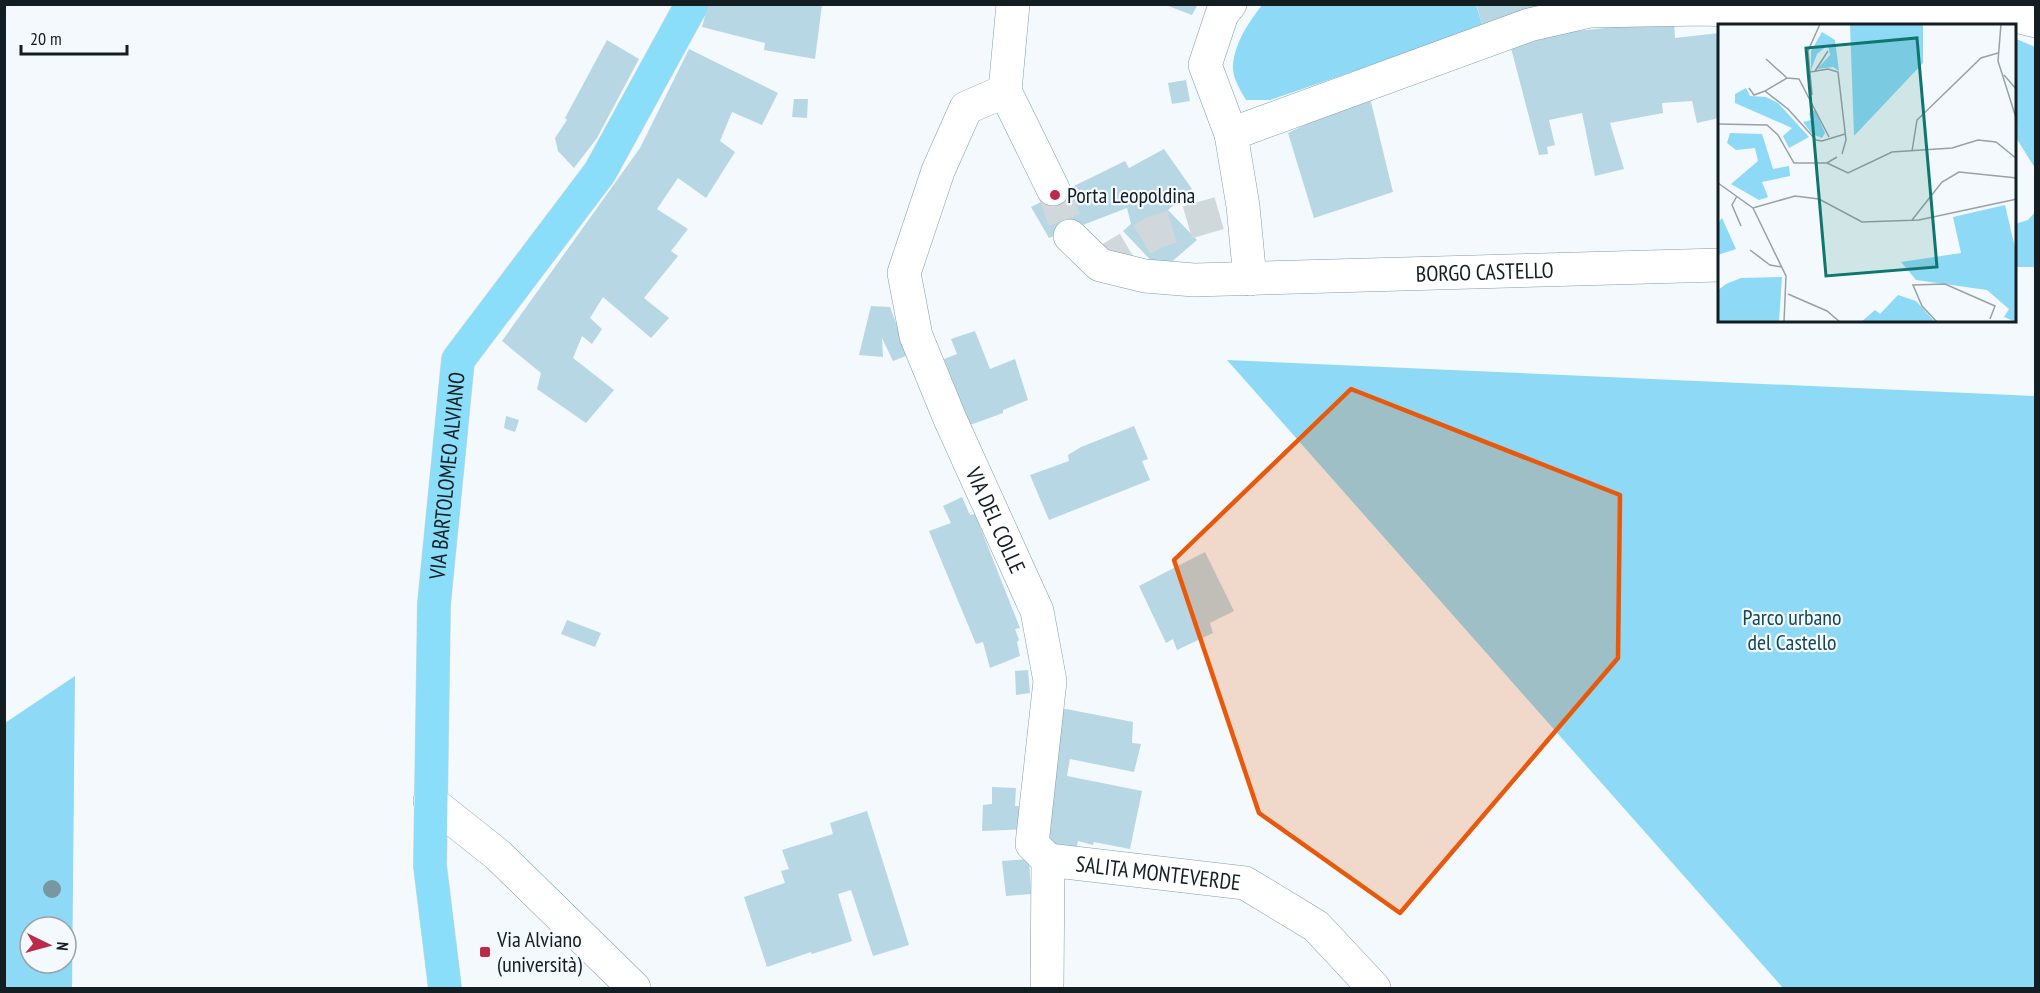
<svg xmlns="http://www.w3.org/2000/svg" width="2040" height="993" font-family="'PT Sans Narrow',sans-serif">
<rect width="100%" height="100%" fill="#f3f9fc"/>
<g fill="#8dd9f6" fill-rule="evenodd">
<path d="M 1262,5 L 1476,5 L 1483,27 L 1270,100 L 1246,100 C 1240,90 1232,77 1233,65 C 1235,42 1249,22 1262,5 Z"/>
<polygon points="2014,38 2035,47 2035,168 2015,136"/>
<polygon points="2035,212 2035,267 2015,267 2015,224 2028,220"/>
<polygon points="1227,360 2035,396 2035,988 1783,988"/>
<path d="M 75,676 L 72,988 L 5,988 L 5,723 ZM 30,927 L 66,927 L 66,963 L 30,963 Z"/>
</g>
<g fill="#b8d7e4">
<polygon points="708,4 822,5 815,59 764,50 765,43 702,27"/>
<polygon points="1163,4 1198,4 1192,15"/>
<polygon points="1476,4 1540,5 1483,27"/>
<polygon points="1674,21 1675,38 1719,33 1719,118 1697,123 1692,101 1662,103 1663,113 1610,123 1624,169 1595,176 1582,113 1549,120 1555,145 1547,147 1548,154 1539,155 1511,48 1566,32"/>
<polygon points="607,40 639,59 597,138 574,168 558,151 555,138 567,120 565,118"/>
<polygon points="689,49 778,93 762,125 732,112 720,141 735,152 706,198 678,178 657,209 688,229 671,251 678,256 644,298 669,318 651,338 603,297 590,318 602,329 592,344 582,336 573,358 614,390 586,423 537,389 541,373 502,341 640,148"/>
<polygon points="1186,80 1190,101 1172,104 1168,83"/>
<polygon points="1369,94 1393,192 1314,218 1288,133"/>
<polygon points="794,99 808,99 807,118 792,117"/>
<polygon points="1164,149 1192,189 1168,210 1197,240 1161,271 1123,231 1131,224 1127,208 1049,238 1031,207 1125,161 1129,168"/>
<polygon points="871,306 890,307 908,355 893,361 882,338 883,357 859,355"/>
<polygon points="975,331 990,369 1015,359 1028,400 1003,410 1003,413 970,425 944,359 957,354 951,339"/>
<polygon points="506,416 519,420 515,432 504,428"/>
<polygon points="1134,426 1148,459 1142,461 1150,480 1049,520 1030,475 1069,461 1068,455 1081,447"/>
<polygon points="962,497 970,515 975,514 1020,628 1015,629 1019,640 1017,642 1020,656 990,668 983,642 976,644 929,531 951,523 943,506"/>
<polygon points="1205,552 1234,611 1210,623 1213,633 1177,650 1173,639 1166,643 1139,586"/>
<polygon points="567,620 601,633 595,647 561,634"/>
<polygon points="1028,670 1030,693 1016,695 1015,671"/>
<polygon points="1061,708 1133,722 1132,743 1141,744 1134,772 1070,759 1067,776 1142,791 1130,849 1094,842 1093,845 1078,841 1076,850 1037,841"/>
<polygon points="992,787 1016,788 1015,806 1029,807 1029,829 982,831 983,805 992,804"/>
<polygon points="867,811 909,945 873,956 851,890 838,894 852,941 812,954 811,952 767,967 744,897 785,883 781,871 789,869 782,850 833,834 830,823"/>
<polygon points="1029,859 1031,894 1006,896 1002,861"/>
</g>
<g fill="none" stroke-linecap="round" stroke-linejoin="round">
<g stroke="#d1d8db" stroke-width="33" stroke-dasharray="33 16" stroke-linecap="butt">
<polyline points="1053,189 1070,236"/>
<polyline points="1100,265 1155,232 1243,206"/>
</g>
<g stroke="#809eaa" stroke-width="34">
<g id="minor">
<polyline points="1013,4 1005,91 1053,189"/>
<polyline points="1230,4 1222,14 1205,65 1231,134 1243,206 1250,279"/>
<path id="s1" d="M 1005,91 L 966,108 L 938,171 L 904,273 L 916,336 L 950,419 L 1037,611 L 1050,681 L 1032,844 L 1048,860 L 1047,988"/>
<polyline points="1231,134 1529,25 1590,11 1704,9 1823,14 1949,9 2011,15 2036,21"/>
<path id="s2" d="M 1070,236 L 1100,265 L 1145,276 L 1194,280 L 1719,265"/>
<polyline points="430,801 498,855 634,988"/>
<path id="s3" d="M 1048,860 L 1245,883 L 1316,926 L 1374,988"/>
</g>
</g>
<g stroke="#d5d6d7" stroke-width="34">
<g id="major">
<path id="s4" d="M 445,988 L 430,866 L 434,604 L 458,360 L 600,172 L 692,4"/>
</g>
</g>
<use href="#minor" stroke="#fff" stroke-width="33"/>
<use href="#major" stroke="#8adef9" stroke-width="33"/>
</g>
<circle fill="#7897a2" cx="52" cy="889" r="9"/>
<path fill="#e8590c" fill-opacity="0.2" stroke="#e8590c" stroke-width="4.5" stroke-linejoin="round" d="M 1351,389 L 1620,495 L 1618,658 L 1400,913 L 1259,813 L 1174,560 Z"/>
<g fill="#bb2a49" stroke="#f3f9fc" stroke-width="2">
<circle cx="1055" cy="195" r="6"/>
<rect x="479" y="946" width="12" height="12" rx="3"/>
</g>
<g text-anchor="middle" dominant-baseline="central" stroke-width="4.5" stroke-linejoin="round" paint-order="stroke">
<g font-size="22" fill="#131e23" stroke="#f3f9fc" text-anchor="start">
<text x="1067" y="195">Porta Leopoldina</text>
<text x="497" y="939">Via Alviano<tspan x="497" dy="25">(università)</tspan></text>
</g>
<g font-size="22" fill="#131e23" stroke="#f3f9fc">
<text stroke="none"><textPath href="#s2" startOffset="428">BORGO CASTELLO</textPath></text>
<text stroke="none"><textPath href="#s4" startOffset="514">VIA BARTOLOMEO ALVIANO</textPath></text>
<text stroke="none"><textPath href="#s1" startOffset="484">VIA DEL COLLE</textPath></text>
<text stroke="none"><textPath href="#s3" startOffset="111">SALITA MONTEVERDE</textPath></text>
</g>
<g font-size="22" fill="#134758" stroke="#f3f9fc">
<text x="1792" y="617">Parco urbano<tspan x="1792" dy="25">del Castello</tspan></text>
</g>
</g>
<g transform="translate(1718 24)">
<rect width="298" height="298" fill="#f3f9fc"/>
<path d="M 132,0 L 205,0 L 205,39 L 136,112 ZM 104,8 L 117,16 L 121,47 L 115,43 L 99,45 L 112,31 L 110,21 L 99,30 L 93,46 L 93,27 ZM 28,64 L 32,72 L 48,73 L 60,79 L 91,113 L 71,124 L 65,112 L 74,104 L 17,79 L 17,70 ZM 97,86 L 107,109 L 104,114 L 94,110 L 85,98 L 93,96 L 91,89 ZM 12,109 L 44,110 L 55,145 L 71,142 L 72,152 L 44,158 L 50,173 L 41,176 L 13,160 L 40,137 L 37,124 L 18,126 L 9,119 ZM 287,181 L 298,228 L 298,298 L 286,293 L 291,285 L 269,266 L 198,256 L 183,238 L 243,229 L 235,193 ZM 4,194 L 18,225 L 0,231 L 0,199 ZM 64,253 L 61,298 L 0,298 L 0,266 L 8,260 L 23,254 ZM 180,271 L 198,277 L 217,298 L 143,298 L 157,286 L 162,290 Z" fill="#8dd9f6"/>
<path fill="none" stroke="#99a1a5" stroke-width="1.5" d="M 283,0 L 280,37 L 299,97M 48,35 L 69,54M 97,47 L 110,27M 92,48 L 110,45 L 120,48 L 128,116 L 124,130M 286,51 L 299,66M 31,64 L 36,71 L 47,67M 94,71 L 90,27 L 102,0M 0,100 L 49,101 L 60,111 L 76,139 L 109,139 L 119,133M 111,113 L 81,55 L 69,54 L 47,67 L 70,85 L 98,116 L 104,117 L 127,110M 194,127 L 199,96 L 263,34 L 280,29M 109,139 L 130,149 L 174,128 L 234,124 L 260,116 L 278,118 L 299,135M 0,159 L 35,184 L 77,172 L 101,175 L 144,198 L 201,196 L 299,175M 19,172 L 14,181 L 23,202M 35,184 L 68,252 L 66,298M 194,196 L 224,158 L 241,148 L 299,154M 32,226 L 52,241 L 64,243M 70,270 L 109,287 L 122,298M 219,298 L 204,282 L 195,261 L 227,260 L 277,282 L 272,295"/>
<path fill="#0f766e" fill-opacity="0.15" stroke="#0f766e" stroke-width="3" d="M 199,14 L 219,243 L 108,252 L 88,24 Z"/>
<rect width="298" height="298" fill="none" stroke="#131e23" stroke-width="3"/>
</g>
<rect width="2040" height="993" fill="none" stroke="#131e23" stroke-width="12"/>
<g transform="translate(48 945) rotate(95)"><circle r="28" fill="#f3f9fc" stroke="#99a1a5" stroke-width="1.5"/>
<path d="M0-4.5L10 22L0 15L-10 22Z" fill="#bb2a49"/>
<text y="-9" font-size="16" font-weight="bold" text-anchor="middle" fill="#131e23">N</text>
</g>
<path d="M21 45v9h106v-9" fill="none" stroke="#131e23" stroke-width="3"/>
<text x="30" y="45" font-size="18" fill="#131e23" stroke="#f3f9fc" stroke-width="4.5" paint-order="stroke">20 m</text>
</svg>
